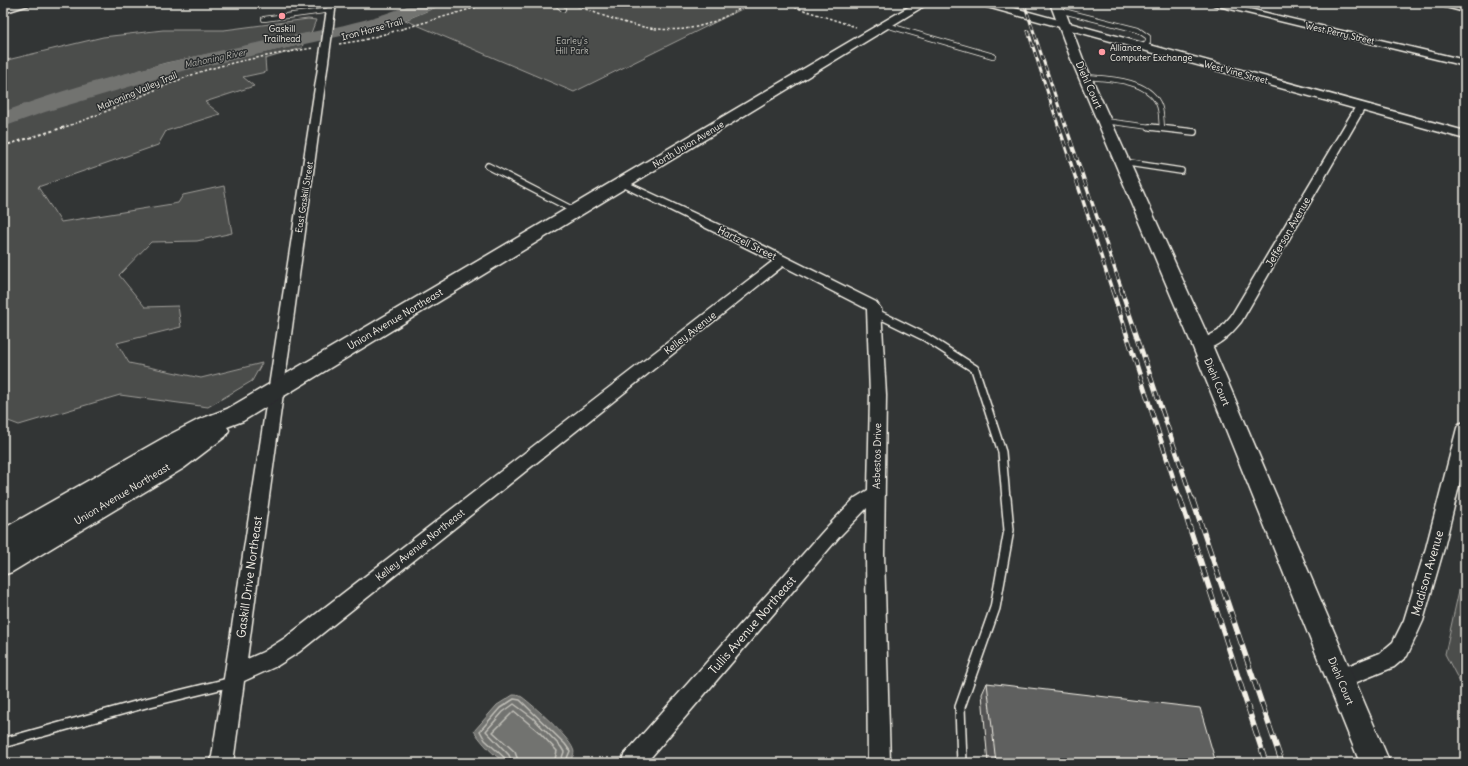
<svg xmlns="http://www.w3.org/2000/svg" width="1468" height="766" font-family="Delius,sans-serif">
<rect width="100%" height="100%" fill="#323535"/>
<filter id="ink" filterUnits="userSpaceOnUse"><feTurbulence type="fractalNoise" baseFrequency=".025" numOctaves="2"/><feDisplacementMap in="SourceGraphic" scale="8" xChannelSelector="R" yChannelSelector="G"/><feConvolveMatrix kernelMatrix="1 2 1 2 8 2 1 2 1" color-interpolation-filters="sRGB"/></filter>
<g filter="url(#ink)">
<g fill="#4b4d4c" stroke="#a09f9a">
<polygon points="446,3 754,3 574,92 405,20"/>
<polygon points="308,19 316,20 311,33 166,63 87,85 31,103 3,116 3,61 103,37 163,30 224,30"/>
<polygon points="303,44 302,48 265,59 266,72 243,77 254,86 205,102 220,114 166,131 158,145 38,187 61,222 178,203 183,195 224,186 232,233 197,241 151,242 119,275 145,307 178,306 181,327 117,343 129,363 201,378 262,363 252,381 208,407 120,395 19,425 3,419 3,126 66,102 160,74"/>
<polygon points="1465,563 1465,692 1445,654"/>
</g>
<path fill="#727370" stroke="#a6a5a0" d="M 513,695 C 516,695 519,695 522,697 C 533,705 569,737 573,749 C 576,754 571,759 568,763 L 506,763 C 493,755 483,744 474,731 L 497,705 Z"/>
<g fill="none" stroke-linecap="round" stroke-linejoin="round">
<g stroke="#c0bfb8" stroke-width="1.5">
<polyline points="507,763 506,759 485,740 480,731 500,708 514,699 520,700 565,744 570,751 565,763"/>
<polyline points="512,763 509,755 486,731 503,712 514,704 533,718 561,747 564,752 560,763"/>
<polyline points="519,763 515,752 493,732 514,711 539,732 557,751 554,763"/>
</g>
<path fill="#727370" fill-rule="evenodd" d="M 414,3 L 439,3 L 436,7 L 412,17 L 373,29 L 182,71 L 45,112 L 3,127 L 3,112 C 82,82 165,62 247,45 C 303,33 362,25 414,3 Z"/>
<g stroke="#f4f1e8" stroke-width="6">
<g id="service-far3">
<polyline points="556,3 563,9"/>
<polyline points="1059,10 1138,30 1148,37 1148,42 1144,47"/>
<polyline points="264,19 331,10"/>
<polyline points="886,25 993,56"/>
<path d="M 1085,77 C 1108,79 1146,79 1158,103 C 1162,110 1161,120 1162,128"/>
<polyline points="1105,121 1158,128"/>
</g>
</g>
<g stroke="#f4f1e8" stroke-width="8">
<g id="service-far2">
<polyline points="1150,127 1194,132"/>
<polyline points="1122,162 1181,171"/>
<polyline points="488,166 575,211"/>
</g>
</g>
<g stroke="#f4f1e8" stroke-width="10">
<polyline id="service-far1" points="874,312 925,337 975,369 1002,452 1006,499"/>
</g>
<g stroke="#f4f1e8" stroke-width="12">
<g id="service">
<polyline points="3,743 146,703 232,682"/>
<polyline points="962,763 960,707 995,608 1009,530 1006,498"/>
</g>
</g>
<g stroke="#f4f1e8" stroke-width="3">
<g id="minor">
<polygon points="22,3 35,3 3,13 3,8"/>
<polygon points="328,3 336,3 247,659 263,652 285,638 773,261 619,185 617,183 619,181 623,180 756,242 876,302 881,309 886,395 884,554 890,763 868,763 866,554 867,508 840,536 646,763 621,763 624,755 828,526 855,498 868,490 870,395 867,309 783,266 299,652 277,666 244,681 233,763 211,763"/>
<polygon points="1210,3 1224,3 1465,60 1465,66 1214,5"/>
<polygon points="1430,3 1445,3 1465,8 1465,12"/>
<path d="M 1361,103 L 1366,106 L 1241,322 C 1231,334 1214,353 1197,348 L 1195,345 L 1197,342 L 1218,331 L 1231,316 L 1356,106 Z"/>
<polygon points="1465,422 1465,461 1444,548 1423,621 1407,656 1394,667 1347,686 1340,689 1333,686 1330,679 1333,672 1380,653 1393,642 1404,620 1426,548 1457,428 1459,424"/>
</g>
</g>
<g stroke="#f4f1e8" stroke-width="3">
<polygon id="tertiary" points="979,3 996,3 1465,131 1465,139 980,5"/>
</g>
<g stroke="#f4f1e8" stroke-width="3">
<g id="secondary">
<polygon points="915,3 929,3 243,421 227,427 229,430 226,436 184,468 12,572 3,575 3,529 165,437 198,420 227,409"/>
<polygon points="1050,3 1062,3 1083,59 1212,345 1390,763 1360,763 1192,345 1071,59"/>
</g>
</g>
<g stroke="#f4f1e8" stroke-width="1.5" stroke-dasharray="2.5 2" stroke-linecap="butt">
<polyline points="782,3 856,27"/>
<path d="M 573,4 C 615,21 661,39 707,24 C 722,19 737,10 751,3"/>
<polyline points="339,44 364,40 491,3"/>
<path d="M 62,128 C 108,113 151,90 197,73 C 232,61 277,54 313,48"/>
</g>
<polyline stroke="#f4f1e8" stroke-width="2" stroke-dasharray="3 2.5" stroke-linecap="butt" points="3,146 65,127"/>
<use href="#service-far3" stroke="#2a2d2e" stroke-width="4.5"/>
<use href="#service-far2" stroke="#2a2d2e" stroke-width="5.5"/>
<use href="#service-far1" stroke="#2a2d2e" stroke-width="7"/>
<use href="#service" stroke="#2a2d2e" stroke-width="9"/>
<use href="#minor" fill="#2a2d2e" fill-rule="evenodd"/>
<use href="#tertiary" fill="#2a2d2e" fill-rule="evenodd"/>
<use href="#secondary" fill="#2a2d2e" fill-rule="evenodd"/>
<g stroke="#f4f1e8" stroke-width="3">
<g id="rail-far3">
<polyline points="1024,3 1066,128"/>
<polyline points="1028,31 1059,128"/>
</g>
</g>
<g stroke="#f4f1e8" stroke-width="3.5">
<g id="rail-far2">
<polyline points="1059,127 1112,290"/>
<polyline points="1066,127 1122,290"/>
</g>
</g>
<g stroke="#f4f1e8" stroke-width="4.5">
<g id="rail-far1">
<polyline points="1112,289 1180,499"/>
<polyline points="1121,289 1192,499"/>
</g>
</g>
<g stroke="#f4f1e8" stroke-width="5.5">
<g id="rail">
<polyline points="1180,498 1266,763"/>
<polyline points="1192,498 1282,763"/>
</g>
</g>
<use href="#rail-far3" stroke="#2a2d2e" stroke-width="2" stroke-dasharray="5.5" stroke-linecap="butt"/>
<use href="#rail-far2" stroke="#2a2d2e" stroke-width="2.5" stroke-dasharray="7" stroke-linecap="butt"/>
<use href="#rail-far1" stroke="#2a2d2e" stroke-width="3" stroke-dasharray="9" stroke-linecap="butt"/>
<use href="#rail" stroke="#2a2d2e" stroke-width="4" stroke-dasharray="12" stroke-linecap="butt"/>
</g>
<polygon fill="#525352" stroke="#f4f1e8" points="987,683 1216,763 988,763 982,694"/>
<polygon fill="#5f605f" stroke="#f4f1e8" points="987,683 1200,708 1216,763 996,763"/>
</g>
<g fill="#ff9aa2" stroke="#2a2d2e" stroke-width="1.5">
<circle cx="282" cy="16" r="4"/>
<circle cx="1102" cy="52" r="4"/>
</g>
<g text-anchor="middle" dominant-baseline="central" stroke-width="3" stroke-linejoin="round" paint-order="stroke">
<g font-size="9" fill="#f4f1e8" stroke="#2a2d2e">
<text x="282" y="28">Gaskill<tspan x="282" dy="10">Trailhead</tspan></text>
<text x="1110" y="47" text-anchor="start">Alliance<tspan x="1110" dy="10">Computer Exchange</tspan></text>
</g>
<g font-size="9" fill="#f4f1e8" stroke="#2a2d2e">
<text transform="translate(372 29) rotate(-15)">Iron Horse Trail</text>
<text transform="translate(1340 33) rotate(13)">West Perry Street</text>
<text transform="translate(1236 72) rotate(15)">West Vine Street</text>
<text transform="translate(137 91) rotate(-23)">Mahoning Valley Trail</text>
<text transform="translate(688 144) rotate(-31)">North Union Avenue</text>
<text transform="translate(304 197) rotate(-81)">East Gaskill Street</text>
</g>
<g font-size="9" fill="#b9b8b1" stroke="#2a2d2e">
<text x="572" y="40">Earley's<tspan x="572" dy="10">Hill Park</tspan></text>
</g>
<g font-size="9" font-style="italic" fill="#b3b2ac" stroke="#2a2d2e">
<text transform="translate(215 58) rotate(-12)">Mahoning River</text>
</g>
<g font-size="10" fill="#f4f1e8" stroke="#2a2d2e">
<text transform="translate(1089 85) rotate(66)">Diehl Court</text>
<text transform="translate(1288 232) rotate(-60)">Jefferson Avenue</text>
<text transform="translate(747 243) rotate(26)">Hartzell Street</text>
<text transform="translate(395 319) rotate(-31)">Union Avenue Northeast</text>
<text transform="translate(690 333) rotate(-38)">Kelley Avenue</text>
<text transform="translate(1217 382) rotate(67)">Diehl Court</text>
<text transform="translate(877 456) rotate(-89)">Asbestos Drive</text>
<text transform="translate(122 494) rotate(-31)">Union Avenue Northeast</text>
<text transform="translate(420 545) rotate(-38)">Kelley Avenue Northeast</text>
<text transform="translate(1341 681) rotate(67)">Diehl Court</text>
</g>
<g font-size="12" fill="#f4f1e8" stroke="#2a2d2e">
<text transform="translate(1427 573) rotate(-74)">Madison Avenue</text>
<text transform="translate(249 577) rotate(-82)">Gaskill Drive Northeast</text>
<text transform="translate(752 625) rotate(-49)">Tullis Avenue Northeast</text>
</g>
</g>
<rect width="1468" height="766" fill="none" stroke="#2a2d2e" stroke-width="16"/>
<rect x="8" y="8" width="1452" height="750" fill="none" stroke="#f4f1e8" stroke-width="1.5" filter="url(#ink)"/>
</svg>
